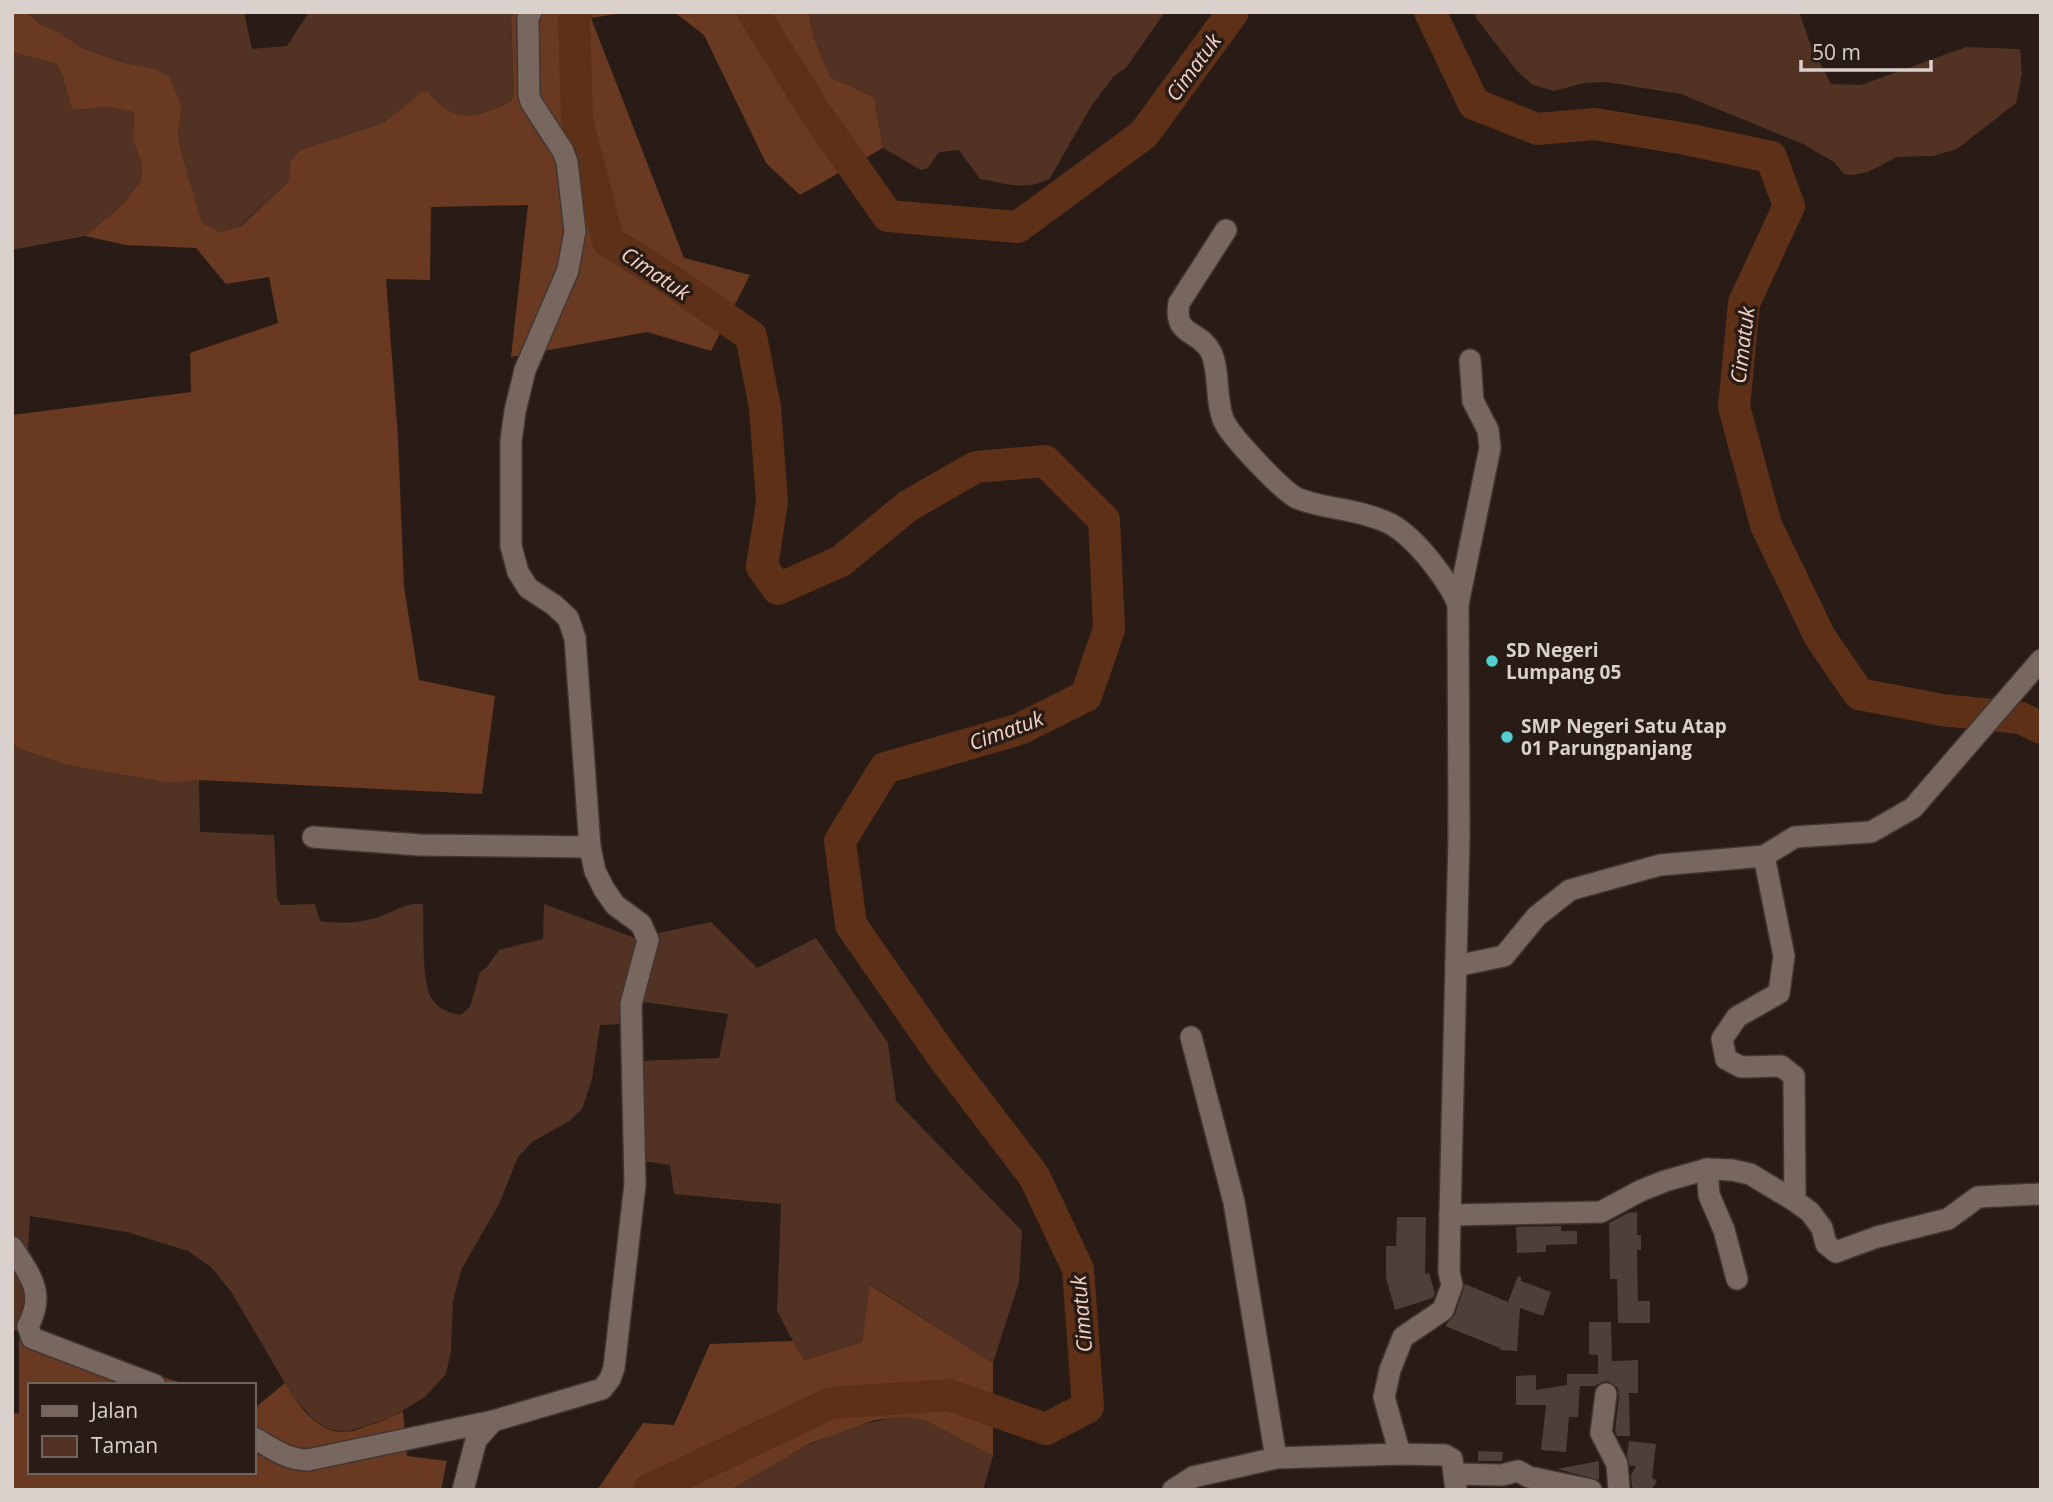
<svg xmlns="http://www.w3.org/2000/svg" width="2053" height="1502" font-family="'Open Sans',sans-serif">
<rect width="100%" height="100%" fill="#291c16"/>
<g fill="#523323">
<path d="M 27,12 L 244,12 L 252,49 L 287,46 L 309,12 L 514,12 L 511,18 L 514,93 L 511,102 C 473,117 459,126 428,92 L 422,92 L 383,123 L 300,150 L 290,161 L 289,181 L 240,226 L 220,232 L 202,224 L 181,151 L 178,135 L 182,107 L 152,68 L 124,63 L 80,47 L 59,32 L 39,24 Z"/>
<path d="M 808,12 L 1165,12 L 1126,68 L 1114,76 L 1092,105 L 1050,178 C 1028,192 1004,183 980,179 L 959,150 L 939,152 L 928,168 L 921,170 L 883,148 L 874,97 L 830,77 L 814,38 Z"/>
<polygon points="1475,12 1799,12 1810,43 1831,84 1861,85 1966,47 2020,49 2022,74 2016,103 1957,149 1933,156 1897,157 1868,172 1853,175 1844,174 1834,162 1803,144 1681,94 1606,82 1584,83 1554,91 1533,85 1517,71 1476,18"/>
<polygon points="12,52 56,64 62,74 72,110 107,107 134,112 133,140 142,165 141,181 121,206 85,236 12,250"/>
<path d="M 12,743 L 20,749 L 66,765 L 170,783 L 199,780 L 200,832 L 274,835 L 277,898 L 281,905 L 315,904 L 320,921 C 338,924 358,923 376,918 C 393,913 404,902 423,904 C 424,924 421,985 432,999 C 439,1009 449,1013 461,1015 L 470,1007 L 480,972 L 487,967 L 499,950 L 543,939 L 544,904 L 635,938 L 711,922 L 757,968 L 816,938 L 888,1043 L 896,1101 L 1022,1231 L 1019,1282 L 993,1363 L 871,1285 L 862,1342 L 803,1360 L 777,1311 L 781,1204 L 674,1194 L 670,1165 L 635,1160 L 636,1061 L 719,1058 L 728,1014 L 623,999 L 619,1024 L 600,1025 L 592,1079 L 582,1109 L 568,1122 L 532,1142 L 518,1157 L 499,1204 L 461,1270 L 453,1301 L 451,1351 L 446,1374 L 425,1397 L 390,1418 L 346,1432 L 329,1429 L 315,1421 L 293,1397 L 232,1293 L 212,1268 L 188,1251 L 127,1232 L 30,1216 L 26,1285 L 29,1317 L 19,1331 L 12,1330 Z"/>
<path d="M 905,1417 L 926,1421 L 993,1456 L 983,1490 L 730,1490 C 787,1456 837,1423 905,1417 Z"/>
</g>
<g fill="#693a21">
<path d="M 12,12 L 27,12 L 39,24 L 59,32 L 80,47 L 124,63 L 152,68 L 169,77 L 182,107 L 178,135 L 181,151 L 202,223 L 220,232 L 241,226 L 289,181 L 290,161 L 300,150 L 383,123 L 422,92 L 428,92 C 459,126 473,117 511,102 L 514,93 L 511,18 L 514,12 L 629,12 L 591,18 L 684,258 L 750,275 L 711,351 L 647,332 L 511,357 L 528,205 L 431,207 L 430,280 L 386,279 L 398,438 L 404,587 L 419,680 L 495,696 L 482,794 L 199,780 L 170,783 L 66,765 L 20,749 L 12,743 L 12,415 L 191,392 L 190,353 L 278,323 L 269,277 L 226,284 L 196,248 L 126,245 L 85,236 L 121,206 L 141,181 L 142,165 L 133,140 L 134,112 L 107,107 L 72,110 L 62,74 L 56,64 L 12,52 Z"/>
<polygon points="674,12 808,12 814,38 830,77 874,97 883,148 800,195 766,163 704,35"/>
<polygon points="870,1285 993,1363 993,1456 926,1421 905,1417 875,1420 811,1443 730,1490 597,1490 643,1423 674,1425 710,1344 793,1341 804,1360 862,1342"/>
<path d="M 19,1331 L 188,1385 L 30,1385 L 30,1472 L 254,1472 L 254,1405 L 257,1406 L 285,1383 C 297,1404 318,1434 346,1432 C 353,1432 361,1428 367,1426 C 380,1422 391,1418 403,1411 L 407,1456 L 447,1461 L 441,1490 L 12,1490 L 12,1414 L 19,1413 Z"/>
</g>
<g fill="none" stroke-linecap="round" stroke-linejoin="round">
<g stroke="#5e3017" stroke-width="32">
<polyline points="577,12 574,18 577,119 608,241 672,281 751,336 765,407 772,502 762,567 778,589 841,561 908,506 976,467 1045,461 1104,520 1109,629 1086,696 1020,729 885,768 840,841 851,925 943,1057 1034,1176 1078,1269 1088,1407 1046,1429 949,1395 831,1403 649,1490"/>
<polyline points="753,12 817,115 888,216 1018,227 1144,134 1233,12"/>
<polyline points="1430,12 1474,104 1537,129 1595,124 1686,139 1771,157 1789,206 1744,303 1734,407 1766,525 1820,637 1859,694 1942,710 2021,718 2041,728"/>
</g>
</g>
<g fill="#4e3f38">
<polygon points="1637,1212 1637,1235 1641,1235 1641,1250 1637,1250 1638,1301 1650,1301 1650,1323 1618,1323 1617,1279 1610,1279 1609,1223 1628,1213"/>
<polygon points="1397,1217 1426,1217 1425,1274 1429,1273 1435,1293 1433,1298 1395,1310 1386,1278 1386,1246 1396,1246"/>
<polygon points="1561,1226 1561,1231 1577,1231 1577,1244 1546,1245 1546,1252 1517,1253 1516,1227"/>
<polygon points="1518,1276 1521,1277 1521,1281 1551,1292 1543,1316 1520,1308 1517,1351 1500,1350 1500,1348 1445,1326 1455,1314 1465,1284 1508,1302"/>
<polygon points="1589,1322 1611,1322 1612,1361 1638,1360 1638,1393 1629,1393 1630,1436 1617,1436 1615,1431 1619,1396 1618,1388 1608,1381 1602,1382 1595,1386 1580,1386 1578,1417 1569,1417 1566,1452 1541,1450 1546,1405 1516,1405 1516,1376 1536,1375 1536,1390 1567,1385 1567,1374 1598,1374 1598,1355 1589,1354"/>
<polygon points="1629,1441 1656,1444 1652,1478 1657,1481 1651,1490 1637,1490 1632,1487 1631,1475 1636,1466 1630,1466 1627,1455"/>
<polygon points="1478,1451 1503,1452 1502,1461 1478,1461"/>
<polygon points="1599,1461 1599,1480 1557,1469"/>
</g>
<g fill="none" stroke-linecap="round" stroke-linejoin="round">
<g stroke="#423633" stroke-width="24">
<g id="minor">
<path d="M 1226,230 L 1179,303 C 1173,337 1199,329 1211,352 C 1220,370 1215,409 1226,425 C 1235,440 1282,491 1297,498 C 1315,506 1339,508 1359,513 C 1370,516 1385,520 1394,526 C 1417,540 1448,580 1458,604"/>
<polyline points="313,837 420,845 590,847"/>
<polyline points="1764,856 1784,956 1779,993 1737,1017 1722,1039 1726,1059 1741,1067 1781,1066 1794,1076 1795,1201"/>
<polyline points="1456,966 1504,956 1537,916 1570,890 1660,865 1764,856 1795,837 1871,832 1913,808 2041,660"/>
<polyline points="1191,1037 1234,1202 1276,1458"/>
<polyline points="1707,1169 1709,1195 1724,1230 1737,1279"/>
<polyline points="1450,1215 1601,1212 1640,1191 1665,1181 1707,1169 1732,1170 1750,1174 1795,1201 1810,1212 1822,1228 1826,1244 1836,1252 1877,1237 1948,1219 1978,1197 2041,1194"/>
<path d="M 12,1247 C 30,1275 46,1293 28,1326 L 32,1338 L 155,1385"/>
<polyline points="1606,1394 1601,1433 1617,1464 1619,1490"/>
<path d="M 254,1438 C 272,1448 287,1460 308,1460 L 493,1421 L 602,1389 L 610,1379 L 614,1368 L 635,1184 L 631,1004 L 648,940 L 641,924 L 615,905 L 604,889 L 595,871 L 590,847 L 575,638 L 568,618 L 554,605 L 528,588 L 518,572 L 511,546 L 511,441 L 515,411 L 525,370 L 568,270 L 575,231 L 567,162 L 563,151 L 531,102 L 529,95 L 528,18 L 531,12"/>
<polyline points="1400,1454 1384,1397 1390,1370 1403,1337 1443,1310 1452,1285 1449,1272 1450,1215 1459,836 1458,604 1490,448 1488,430 1473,401 1470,360"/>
<polyline points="1456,1474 1502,1475 1518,1471 1529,1477 1591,1490"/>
<polyline points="463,1490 476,1440 493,1421"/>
<polyline points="1173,1490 1193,1477 1276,1458 1400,1454 1445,1455 1452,1459 1456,1490"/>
</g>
</g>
<use href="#minor" stroke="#78675f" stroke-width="21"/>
</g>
<g fill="#52cdd0" stroke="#291c16" stroke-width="2.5">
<circle cx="1492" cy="661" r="7"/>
<circle cx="1507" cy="737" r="7"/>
</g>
<g text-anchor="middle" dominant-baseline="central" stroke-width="7" stroke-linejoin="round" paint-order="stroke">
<g font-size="19" font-weight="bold" fill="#dad0cc" stroke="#291c16" text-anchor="start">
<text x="1506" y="650">SD Negeri<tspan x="1506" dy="22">Lumpang 05</tspan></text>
<text x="1521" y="726">SMP Negeri Satu Atap<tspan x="1521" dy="22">01 Parungpanjang</tspan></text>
</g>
<g font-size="21" font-style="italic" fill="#f5d4c4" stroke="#291c16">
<text transform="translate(1193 67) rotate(-54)">Cimatuk</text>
<text transform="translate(656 273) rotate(34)">Cimatuk</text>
<text transform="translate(1742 345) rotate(-83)">Cimatuk</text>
<text transform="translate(1006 730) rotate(-20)">Cimatuk</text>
<text transform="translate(1081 1314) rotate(-95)">Cimatuk</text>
</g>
</g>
<rect width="2053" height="1502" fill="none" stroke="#dad0cc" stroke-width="28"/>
<rect x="28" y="1383" width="228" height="91" fill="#291c16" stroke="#70645f" stroke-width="2"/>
<rect x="42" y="1406" width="35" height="10" fill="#78675f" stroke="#70645f" stroke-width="2"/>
<text x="91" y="1418" font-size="21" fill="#dad0cc">Jalan</text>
<rect x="42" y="1436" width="35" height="21" fill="#523323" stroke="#70645f" stroke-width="2"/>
<text x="91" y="1453" font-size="21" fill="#dad0cc">Taman</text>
<path d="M1801 60v10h130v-10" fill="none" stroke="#dad0cc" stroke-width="3.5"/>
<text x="1812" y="60" font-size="21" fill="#dad0cc" stroke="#291c16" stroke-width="5" paint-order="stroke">50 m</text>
</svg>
